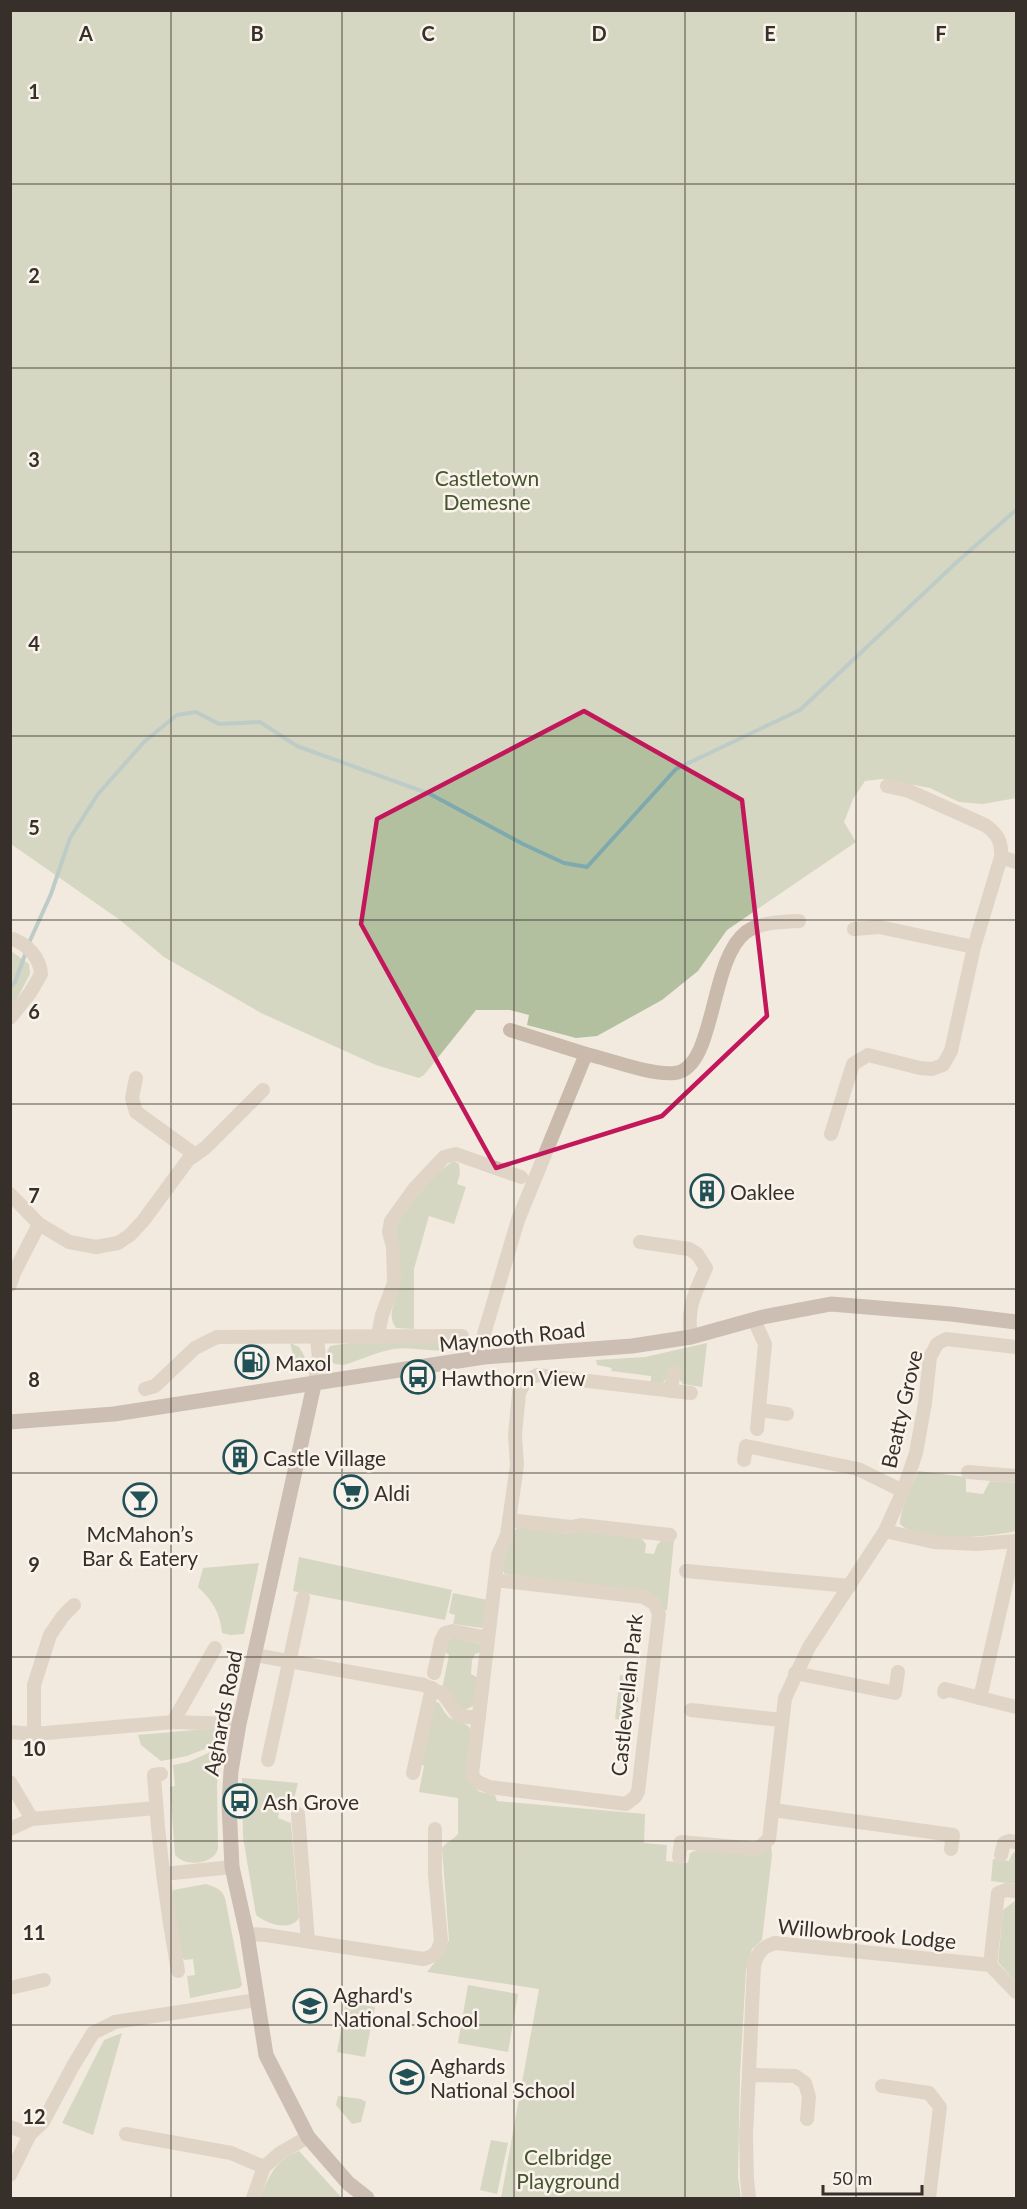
<svg xmlns="http://www.w3.org/2000/svg" width="1027" height="2209" font-family="Lato,sans-serif">
<rect width="100%" height="100%" fill="#f2eade"/>
<g fill="#b3c09f">
<polygon points="11,11 1016,11 1016,798 983,804 959,802 930,788 882,779 865,781 853,799 844,822 856,842 727,930 698,971 662,1000 597,1036 576,1038 527,1025 529,1015 510,1010 476,1010 424,1075 419,1078 376,1065 261,1013 164,957 120,920 11,844"/>
<polygon points="11,951 29,964 30,974 11,1010"/>
<path d="M 454,1161 L 459,1164 L 460,1174 L 457,1184 L 466,1187 L 454,1224 L 429,1216 L 414,1269 L 414,1329 L 396,1328 C 386,1314 396,1304 397,1288 C 399,1270 392,1244 395,1227 C 399,1209 438,1169 454,1161 Z"/>
<path d="M 468,1339 L 469,1344 C 448,1358 416,1345 394,1349 C 377,1352 360,1360 344,1365 L 335,1364 L 326,1359 L 327,1352 L 330,1346 L 350,1343 L 395,1342 L 452,1343 L 463,1342 Z"/>
<polygon points="290,1343 299,1347 305,1357 304,1362 297,1369"/>
<polygon points="707,1343 702,1387 683,1384 679,1379 679,1369 670,1369 668,1376 662,1384 651,1382 651,1376 611,1371 612,1368 597,1365 596,1360 645,1357"/>
<path d="M 918,1471 L 966,1477 L 966,1492 L 983,1494 L 990,1481 L 1016,1483 L 1016,1531 C 989,1537 921,1544 900,1524 C 899,1513 913,1484 918,1471 Z"/>
<path d="M 518,1527 L 570,1534 L 579,1531 L 641,1538 L 646,1544 L 645,1553 L 654,1554 L 657,1545 L 662,1540 L 674,1540 L 667,1610 L 664,1610 L 657,1597 L 641,1590 L 620,1591 L 505,1574 L 503,1571 C 504,1557 506,1537 518,1527 Z"/>
<polygon points="299,1557 452,1590 445,1620 293,1591"/>
<path d="M 259,1563 L 244,1634 L 230,1635 L 222,1633 C 220,1613 213,1601 198,1587 L 203,1568 Z"/>
<polygon points="453,1593 488,1600 485,1623 482,1628 453,1624 455,1615 449,1613"/>
<polygon points="452,1637 481,1644 481,1652 475,1654 472,1660 471,1674 478,1678 473,1706 465,1710 460,1709 442,1689 449,1655 444,1651 446,1643"/>
<polygon points="620,1675 632,1677 630,1696 638,1697 638,1702 629,1701 627,1721 615,1719"/>
<path d="M 436,1702 L 439,1703 C 443,1709 445,1715 452,1719 C 459,1723 465,1722 470,1728 L 470,1783 L 480,1792 L 495,1795 L 497,1801 L 645,1814 L 644,1843 L 667,1845 L 666,1861 L 688,1863 L 690,1853 L 697,1850 L 756,1855 L 771,1845 L 772,1855 L 762,1940 L 752,1949 L 746,1970 L 740,2075 L 738,2177 L 741,2198 L 501,2198 L 539,1989 L 427,1972 L 444,1951 L 449,1940 L 442,1848 C 447,1841 453,1840 458,1834 L 458,1798 L 419,1792 L 424,1766 L 421,1764 L 434,1704 Z"/>
<polygon points="217,1728 225,1733 223,1742 187,1756 161,1761 141,1745 138,1735"/>
<path d="M 222,1747 L 217,1784 L 218,1849 C 213,1865 185,1867 175,1855 L 170,1787 L 175,1786 L 173,1765 L 188,1762 Z"/>
<path d="M 242,1778 L 298,1783 L 293,1803 L 280,1802 L 278,1818 L 291,1823 L 299,1918 C 290,1932 267,1924 256,1915 L 243,1837 Z"/>
<polygon points="1016,1851 1016,1884 991,1881 993,1859 1009,1861 1012,1854"/>
<path d="M 206,1884 C 215,1887 222,1889 225,1898 L 242,1985 L 239,1988 L 190,1998 L 187,1976 L 195,1975 L 193,1959 L 185,1960 L 179,1955 L 172,1894 L 173,1890 Z"/>
<polygon points="1016,1900 1016,1982 998,1962 1003,1910"/>
<polygon points="468,1985 518,1994 508,2052 458,2043"/>
<polygon points="346,2002 375,2007 365,2057 337,2052"/>
<polygon points="122,2033 93,2135 62,2123 104,2040"/>
<polygon points="338,2096 361,2099 366,2102 361,2122 352,2124 336,2105"/>
<polygon points="491,2140 508,2143 497,2194 480,2190"/>
<path d="M 299,2151 L 341,2197 L 341,2198 L 260,2198 C 270,2175 274,2161 299,2151 Z"/>
</g>
<g fill="none" stroke-linecap="round" stroke-linejoin="round">
<g stroke="#7ea9ae" stroke-width="4">
<polyline points="28,945 51,894 70,838 98,794 145,741 177,715 196,712 219,724 260,722 297,746 430,794 523,844 564,863 587,867 676,769 800,710 958,561 1016,510"/>
<polyline points="10,987 15,982 26,952"/>
</g>
<g stroke="#cabaab" stroke-width="14">
<polyline points="1001,857 1016,862"/>
<polyline points="854,929 879,927 974,947"/>
<path d="M 10,1018 L 30,993 L 41,974 C 40,958 28,945 13,939"/>
<polyline points="510,1030 586,1054"/>
<polyline points="136,1078 132,1098 136,1112 194,1154"/>
<path d="M 831,1134 L 853,1064 L 868,1055 L 920,1068 L 932,1069 L 943,1065 L 951,1051 L 974,947 L 1001,857 C 1002,842 998,834 985,825 L 909,791 L 887,786"/>
<polyline points="10,1194 39,1224 69,1242 96,1247 118,1243 130,1235 143,1221 188,1160 205,1148 263,1090"/>
<path d="M 640,1242 L 689,1249 L 697,1254 L 706,1268 C 695,1293 686,1309 691,1337"/>
<polyline points="10,1285 14,1273 39,1224"/>
<polyline points="754,1320 765,1344 757,1429"/>
<polyline points="378,1335 382,1315 394,1283 393,1247 389,1232 391,1221 414,1189 444,1157 456,1154 521,1177"/>
<path d="M 484,1357 L 482,1347 L 484,1334 L 518,1220 L 586,1054 C 609,1059 652,1076 675,1073 C 716,1068 709,960 746,932 C 760,922 782,922 799,921"/>
<polyline points="314,1385 319,1359 317,1337"/>
<polyline points="145,1389 155,1386 195,1348 217,1337 462,1336"/>
<polyline points="670,1391 674,1373"/>
<polyline points="760,1410 787,1414"/>
<polyline points="744,1460 746,1446 858,1469 903,1491 885,1531"/>
<polyline points="968,1472 1016,1476"/>
<polyline points="903,1491 916,1453 925,1403 930,1357 937,1344 946,1339 1016,1347"/>
<polyline points="509,1520 571,1527 581,1525 670,1535"/>
<polyline points="1016,1541 980,1698 1016,1707"/>
<polyline points="686,1571 850,1586"/>
<polyline points="495,1580 644,1597 655,1604 659,1614 638,1792 635,1797 626,1804 489,1787 476,1781 472,1774 498,1555 507,1535 517,1465 515,1435 519,1393 525,1381 537,1375 691,1393"/>
<polyline points="254,1655 424,1685 443,1694 459,1716 479,1718"/>
<polyline points="434,1673 441,1641 445,1633 453,1631 488,1638"/>
<polyline points="795,1673 895,1693 898,1672"/>
<polyline points="944,1692 945,1689 980,1698"/>
<polyline points="691,1710 781,1720"/>
<polyline points="173,1722 215,1648"/>
<polyline points="10,1732 34,1734 173,1722 239,1724"/>
<polyline points="34,1734 34,1685 50,1635 63,1616 74,1605"/>
<polyline points="268,1760 303,1598"/>
<polyline points="413,1773 432,1688"/>
<path d="M 161,1774 L 154,1775 C 158,1841 166,1906 178,1971"/>
<polyline points="10,1782 32,1819"/>
<polyline points="773,1810 953,1835 951,1849"/>
<polyline points="298,1814 308,1941"/>
<polyline points="10,1829 32,1819 156,1808"/>
<polyline points="1001,1855 1004,1843 1009,1841 1016,1842"/>
<polyline points="679,1857 681,1842 758,1849 769,1839 785,1698 809,1647 885,1531 934,1542 977,1544 1016,1541"/>
<polyline points="163,1874 232,1867"/>
<path d="M 247,1934 L 266,1935 L 423,1959 C 434,1957 439,1951 441,1940 L 435,1875 L 435,1829"/>
<polyline points="990,1965 998,1893 1006,1890 1014,1891"/>
<polyline points="10,1988 44,1980"/>
<polyline points="750,2075 795,2076 805,2083 809,2097 807,2119"/>
<polyline points="882,2086 929,2093 940,2107 929,2198"/>
<polyline points="10,2127 30,2134"/>
<polyline points="126,2134 231,2153 264,2167 280,2153 308,2137"/>
<polyline points="10,2175 30,2134 43,2122 73,2066 93,2033 115,2022 257,2000"/>
<polyline points="253,2198 264,2167"/>
<path d="M 749,2198 L 747,2179 L 746,2136 L 754,1965 C 758,1952 762,1947 775,1943 L 990,1965 L 1016,1992"/>
</g>
<g stroke="#9d8a7c" stroke-width="15">
<polyline points="314,1385 239,1724 231,1771 229,1805 232,1867 247,1934 266,2055 308,2137 348,2183 367,2198"/>
<polyline points="10,1422 114,1414 484,1357 632,1346 691,1337 763,1317 831,1304 951,1314 1016,1322"/>
</g>
</g>
<path d="M0 0H1027V2209H0ZM 584,711 L 742,800 L 767,1016 L 662,1116 L 496,1168 L 361,924 L 377,819 Z" fill="#f2eade" fill-opacity=".55" fill-rule="evenodd"/>
<path fill="none" stroke="#c2185b" stroke-width="4.5" stroke-linejoin="round" d="M 584,711 L 742,800 L 767,1016 L 662,1116 L 496,1168 L 361,924 L 377,819 Z"/>
<path fill="none" stroke="#372f2a" stroke-width="1.5" stroke-opacity="0.55" d="M 171,10 L 171,2198M 342,10 L 342,2198M 514,10 L 514,2198M 685,10 L 685,2198M 856,10 L 856,2198M 10,184 L 1016,184M 10,368 L 1016,368M 10,552 L 1016,552M 10,736 L 1016,736M 10,920 L 1016,920M 10,1104 L 1016,1104M 10,1289 L 1016,1289M 10,1473 L 1016,1473M 10,1657 L 1016,1657M 10,1841 L 1016,1841M 10,2025 L 1016,2025"/>
<defs>
<g id="building-ring" transform="scale(1.725)"><circle r="9.5" fill="#f9f3eb" stroke="#215157" stroke-width="1.5"/><path d="M-4-6H4V6H1V3H-1V6H-4ZM-2.5-4.3h1.7v1.8h-1.7ZM.8-4.3h1.7v1.8H.8ZM-2.5-1h1.7V.8h-1.7ZM.8-1h1.7V.8H.8Z" fill="#215157"/></g>
<g id="fuel-ring" transform="scale(1.725)"><circle r="9.5" fill="#f9f3eb" stroke="#215157" stroke-width="1.5"/><path d="M-5.5-6h7V0h2V4h1.3V-2.5L3-4.5l.8-.8L6-3V5H2.5V1h-1V6h-7ZM-4.2-4.7v3.2H.2V-4.7Z" fill="#215157"/></g>
<g id="bus-ring" transform="scale(1.725)"><circle r="9.5" fill="#f9f3eb" stroke="#215157" stroke-width="1.5"/><path d="M-5-6H5V4H4V6H2V4H-2V6H-4V4H-5ZM-3.5-4V0h7V-4ZM-3.5 1.2v1.5H-2V1.2ZM2 1.2v1.5H3.5V1.2Z" fill="#215157"/></g>
<g id="supermarket-ring" transform="scale(1.725)"><circle r="9.5" fill="#f9f3eb" stroke="#215157" stroke-width="1.5"/><path d="M-6-5.5h2.5l.6 2H6L4.5 2H-2.5L-4.4-4H-6ZM-1.5 3.2a1.3 1.3 0 1 0 .1 0ZM3 3.2a1.3 1.3 0 1 0 .1 0Z" fill="#215157"/></g>
<g id="bar-ring" transform="scale(1.725)"><circle r="9.5" fill="#f9f3eb" stroke="#215157" stroke-width="1.5"/><path d="M-6-5H6L.8 .8V4.5H3.5V6h-7V4.5H-.8V.8Z" fill="#215157"/></g>
<g id="school-ring" transform="scale(1.725)"><circle r="9.5" fill="#f9f3eb" stroke="#215157" stroke-width="1.5"/><path d="M0-5L7-2L0 1L-7-2ZM-4 1L0 2.5L4 1V4Q0 6-4 4Z" fill="#215157"/></g>
</defs>
<g fill-rule="evenodd">
<use href="#building-ring" x="707" y="1191"/>
<use href="#fuel-ring" x="252" y="1362"/>
<use href="#bus-ring" x="418" y="1377"/>
<use href="#building-ring" x="240" y="1457"/>
<use href="#supermarket-ring" x="351" y="1492"/>
<use href="#bar-ring" x="140" y="1500"/>
<use href="#bus-ring" x="240" y="1801"/>
<use href="#school-ring" x="310" y="2006"/>
<use href="#school-ring" x="407" y="2077"/>
</g>
<g text-anchor="middle" dominant-baseline="central" stroke-width="5" stroke-linejoin="round" paint-order="stroke">
<g font-size="21" fill="#45552e" stroke="#f9f3eb">
<text x="487" y="477">Castletown<tspan x="487" dy="24">Demesne</tspan></text>
<text x="568" y="2156">Celbridge<tspan x="568" dy="24">Playground</tspan></text>
</g>
<g font-size="21" fill="#372f2a" stroke="#f9f3eb" text-anchor="start">
<text x="730" y="1191">Oaklee</text>
<text x="275" y="1362">Maxol</text>
<text x="441" y="1377">Hawthorn View</text>
<text x="263" y="1457">Castle Village</text>
<text x="374" y="1492">Aldi</text>
<text x="140" y="1533" text-anchor="middle">McMahon’s<tspan x="140" dy="24">Bar &amp; Eatery</tspan></text>
<text x="263" y="1801">Ash Grove</text>
<text x="333" y="1994">Aghard's<tspan x="333" dy="24">National School</tspan></text>
<text x="430" y="2065">Aghards<tspan x="430" dy="24">National School</tspan></text>
</g>
<g font-size="21" fill="#372f2a" stroke="#f9f3eb">
<text transform="translate(512 1336) rotate(-6)">Maynooth Road</text>
<text transform="translate(901 1409) rotate(-77)">Beatty Grove</text>
<text transform="translate(626 1695) rotate(-84)">Castlewellan Park</text>
<text transform="translate(222 1713) rotate(-79)">Aghards Road</text>
<text transform="translate(867 1933) rotate(5)">Willowbrook Lodge</text>
</g>
</g>
<g font-size="20" text-anchor="middle" font-weight="bold" fill="#372f2a" stroke="#f9f3eb" stroke-width="5" stroke-linejoin="round" paint-order="stroke">
<text x="86" y="41">A</text>
<text x="257" y="41">B</text>
<text x="428" y="41">C</text>
<text x="599" y="41">D</text>
<text x="770" y="41">E</text>
<text x="941" y="41">F</text>
<text x="34" y="99">1</text>
<text x="34" y="283">2</text>
<text x="34" y="467">3</text>
<text x="34" y="651">4</text>
<text x="34" y="835">5</text>
<text x="34" y="1019">6</text>
<text x="34" y="1203">7</text>
<text x="34" y="1387">8</text>
<text x="34" y="1572">9</text>
<text x="34" y="1756">10</text>
<text x="34" y="1940">11</text>
<text x="34" y="2124">12</text>
</g>
<rect width="1027" height="2209" fill="none" stroke="#372f2a" stroke-width="24"/>
<path d="M823 2185v9h99v-9" fill="none" stroke="#372f2a" stroke-width="3"/>
<text x="832" y="2185" font-size="18" fill="#372f2a" stroke="#f9f3eb" stroke-width="4.5" paint-order="stroke">50 m</text>
</svg>
